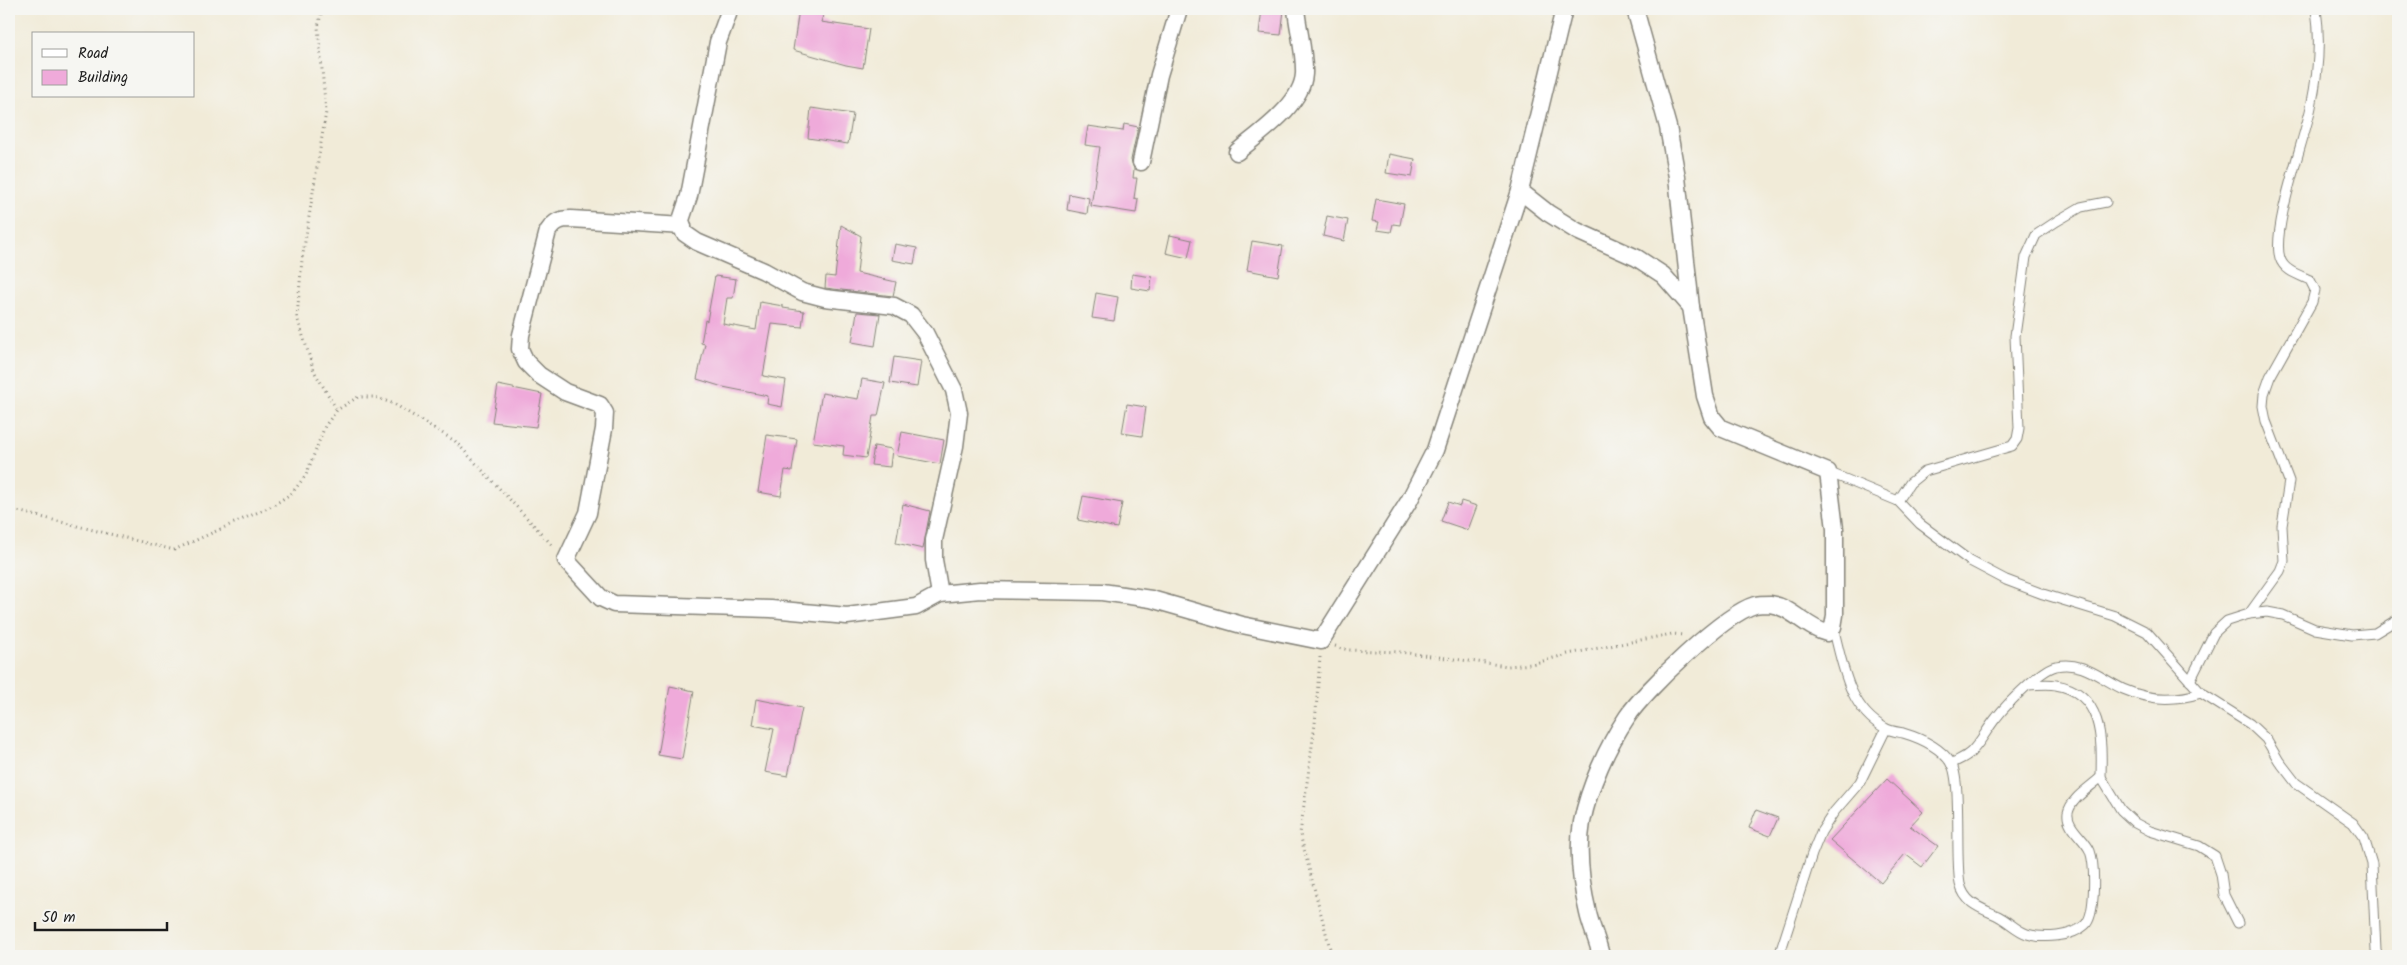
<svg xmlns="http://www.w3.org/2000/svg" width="2407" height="965" font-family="Kalam,sans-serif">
<rect width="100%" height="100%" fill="#f6f6f2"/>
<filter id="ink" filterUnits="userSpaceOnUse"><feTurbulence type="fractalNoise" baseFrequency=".02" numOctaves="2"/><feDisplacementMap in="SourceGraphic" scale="10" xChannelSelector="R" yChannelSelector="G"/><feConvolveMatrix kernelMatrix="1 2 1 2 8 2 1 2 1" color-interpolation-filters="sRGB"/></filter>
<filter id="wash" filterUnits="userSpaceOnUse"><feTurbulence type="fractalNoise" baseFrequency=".0096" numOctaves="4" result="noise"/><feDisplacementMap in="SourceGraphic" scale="20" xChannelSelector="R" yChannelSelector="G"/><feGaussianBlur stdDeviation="1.12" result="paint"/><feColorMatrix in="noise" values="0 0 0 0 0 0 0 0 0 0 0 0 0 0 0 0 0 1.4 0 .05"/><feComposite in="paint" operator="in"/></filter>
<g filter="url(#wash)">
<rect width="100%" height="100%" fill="#f1ebd8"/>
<g id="blocks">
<g fill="#efaada">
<polygon points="799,9 825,9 821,22 869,29 863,68 846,65 793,50"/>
<polygon points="1262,9 1284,10 1281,35 1259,33"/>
<polygon points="811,108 853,114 848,144 808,138"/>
<polygon points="1124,124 1138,127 1131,160 1134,169 1133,178 1137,178 1134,198 1138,199 1136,213 1091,206 1100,147 1085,145 1088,126 1123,131"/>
<polygon points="1389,154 1415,159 1412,177 1386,173"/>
<polygon points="1069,194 1089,198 1087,214 1067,210"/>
<polygon points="1376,199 1404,204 1400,225 1393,224 1391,232 1377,230 1379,222 1372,221"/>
<polygon points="1327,216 1348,220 1344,241 1323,236"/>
<polygon points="841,225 861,236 857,273 896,282 893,296 825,288 826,276 835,277"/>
<polygon points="1170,235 1192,240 1188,258 1166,253"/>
<polygon points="1252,241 1283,246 1278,276 1247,270"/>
<polygon points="895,244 917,248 914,264 892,260"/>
<polygon points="1132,274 1152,277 1150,291 1131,288"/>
<polygon points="715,276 736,279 733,298 727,298 723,324 756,330 760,302 783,306 783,308 804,311 802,327 772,324 763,376 786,380 782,407 767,404 768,396 723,387 697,379 705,344 701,343 705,320 707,321"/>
<polygon points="1096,293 1118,297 1114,321 1092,318"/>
<polygon points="857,312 880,314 875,346 852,342"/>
<polygon points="894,357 921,361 917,387 890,383"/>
<polygon points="862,379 885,383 878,416 873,416 866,458 843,455 844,446 813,442 822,393 858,399"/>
<polygon points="498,385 542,394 536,427 492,422"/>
<polygon points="1127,404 1146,407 1142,436 1122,433"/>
<polygon points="902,432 944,440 940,464 897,456"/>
<polygon points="767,435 797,439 792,471 785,470 781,496 758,492"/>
<polygon points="874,446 892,449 890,467 871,465"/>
<polygon points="1083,496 1122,503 1117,528 1078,520"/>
<polygon points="1461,501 1477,506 1468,530 1441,521 1448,502 1460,506"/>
<polygon points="903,504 930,511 923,549 896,543"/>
<polygon points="670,686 694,691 682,759 658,755"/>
<polygon points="756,699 802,708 788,776 765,772 774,729 752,725"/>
<polygon points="1887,779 1923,812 1910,826 1938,846 1922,867 1905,854 1881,883 1830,840"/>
<polygon points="1756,810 1778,818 1770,836 1749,828"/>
</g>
</g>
</g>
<g filter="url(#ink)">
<use href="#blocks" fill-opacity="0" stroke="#86847a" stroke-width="1"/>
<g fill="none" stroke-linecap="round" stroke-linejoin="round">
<g stroke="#86847a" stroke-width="11">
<g id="lane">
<polyline points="2397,9 2398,9"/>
<polyline points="1828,472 1898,501 1920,524 1970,561 2006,580 2043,594 2115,616 2147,632 2201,693 2250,724 2266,739 2279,761 2296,783 2353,823 2364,838 2372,864 2376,951 2378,956"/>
<polyline points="1898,501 1910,483 1925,471 2012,446 2017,439 2019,428 2015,336 2026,257 2036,235 2057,221 2081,207 2106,202"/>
<path d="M 2249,614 L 2280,571 L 2284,561 L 2282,526 L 2289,481 L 2266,421 L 2263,406 L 2264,394 L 2270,377 L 2312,302 L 2315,290 L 2310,280 C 2299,275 2284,271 2280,258 C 2271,230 2304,141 2311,107 C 2318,74 2321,42 2316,9"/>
<path d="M 1833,627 C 1843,665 1848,708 1885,728 C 1890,731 1898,732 1903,733 C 1920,738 1940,747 1951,763 C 1962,780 1955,858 1960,884 C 1965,904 1981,908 1998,916 C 2008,921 2017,931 2027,934 C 2044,939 2072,937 2085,925 C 2096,915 2095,865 2090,851 C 2085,839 2066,827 2068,813 C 2071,798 2091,787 2101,777 L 2121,810 L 2135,823 L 2150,831 L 2199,846 L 2215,856 L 2221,874 L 2224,895 L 2238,923"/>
<polyline points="2190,681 2214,633 2227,621 2249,614 2267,612 2283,615 2315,629 2352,635 2375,633 2398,619"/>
<path d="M 2029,685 C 2037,685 2047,683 2056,685 C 2103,693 2102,739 2101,777"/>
<path d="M 1951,764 C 1958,760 1966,757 1971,752 C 1981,742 1987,729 1996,718 C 2006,705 2041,669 2056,666 C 2082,660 2101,679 2123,689 C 2148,700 2175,701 2201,693"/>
<polyline points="1779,956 1812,854 1821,832 1834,812 1860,782 1886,729"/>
</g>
</g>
<g stroke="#86847a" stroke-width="19">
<g id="street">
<polyline points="730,9 718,42 689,196 681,220 684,233 697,242 764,271 802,292 825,298 894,306 911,315 925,333 954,390 959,413 955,446 934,540 934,560 940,594"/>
<path d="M 1237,152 C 1259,133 1302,105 1304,74 C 1305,53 1298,30 1296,9"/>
<polyline points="1141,162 1159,75 1179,9"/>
<polyline points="1520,191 1548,213 1577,231 1637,258 1663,275 1691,307"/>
<path d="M 683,226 L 571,219 C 560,219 555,221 548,231 L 521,335 L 520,349 L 526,362 L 539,375 L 565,392 L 600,405 L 605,413 L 604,429 L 588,513 L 566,560 L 601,598 L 614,604 L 771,609 L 847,616 L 916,607 L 940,594 L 980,590 L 1102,592 L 1151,599 L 1242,625 L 1321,641 L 1409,501 L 1435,450 L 1520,191 L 1564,9"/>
<path d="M 1601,956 C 1598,941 1591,927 1588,913 C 1581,884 1577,851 1582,822 C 1589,787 1607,747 1627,717 C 1645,690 1724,614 1755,605 C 1759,604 1766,604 1770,604 C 1792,607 1806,628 1827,633 L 1833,627 L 1835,615 L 1835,529 L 1828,472 L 1721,428 L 1712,417 L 1705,396 L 1691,307 L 1677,177 L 1668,127 L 1635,9"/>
</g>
</g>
<g stroke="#86847a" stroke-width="3" stroke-dasharray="1 4" stroke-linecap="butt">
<polyline points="322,9 318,27 326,112 302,260 297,317 314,371 337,410"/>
<polyline points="9,509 174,550 272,506 292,493 306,475 325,426 337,410 358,397 375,397 394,404 455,441 554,547"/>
<polyline points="1335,646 1348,650 1400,652 1508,666 1532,664 1568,654 1672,634 1684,635"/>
<polyline points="1320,657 1315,724 1300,834 1332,956"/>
</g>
<use href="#lane" stroke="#fff" stroke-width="9"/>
<use href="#street" stroke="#fff" stroke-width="16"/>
</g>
</g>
<rect width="2407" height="965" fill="none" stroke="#f6f6f2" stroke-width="30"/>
<rect x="32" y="32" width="162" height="65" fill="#f6f6f2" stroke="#9f9f9c"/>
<rect x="42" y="49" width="25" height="8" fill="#ffffff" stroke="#9f9f9c"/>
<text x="78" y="58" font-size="15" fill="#1c1c1c">Road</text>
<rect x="42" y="70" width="25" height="15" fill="#efaada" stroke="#9f9f9c"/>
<text x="78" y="82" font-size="15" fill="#1c1c1c">Building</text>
<path d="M35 922v8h132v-8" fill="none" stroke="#1c1c1c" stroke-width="2.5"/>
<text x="42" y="922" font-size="15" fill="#1c1c1c" stroke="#f6f6f2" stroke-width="4" paint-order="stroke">50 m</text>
</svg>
